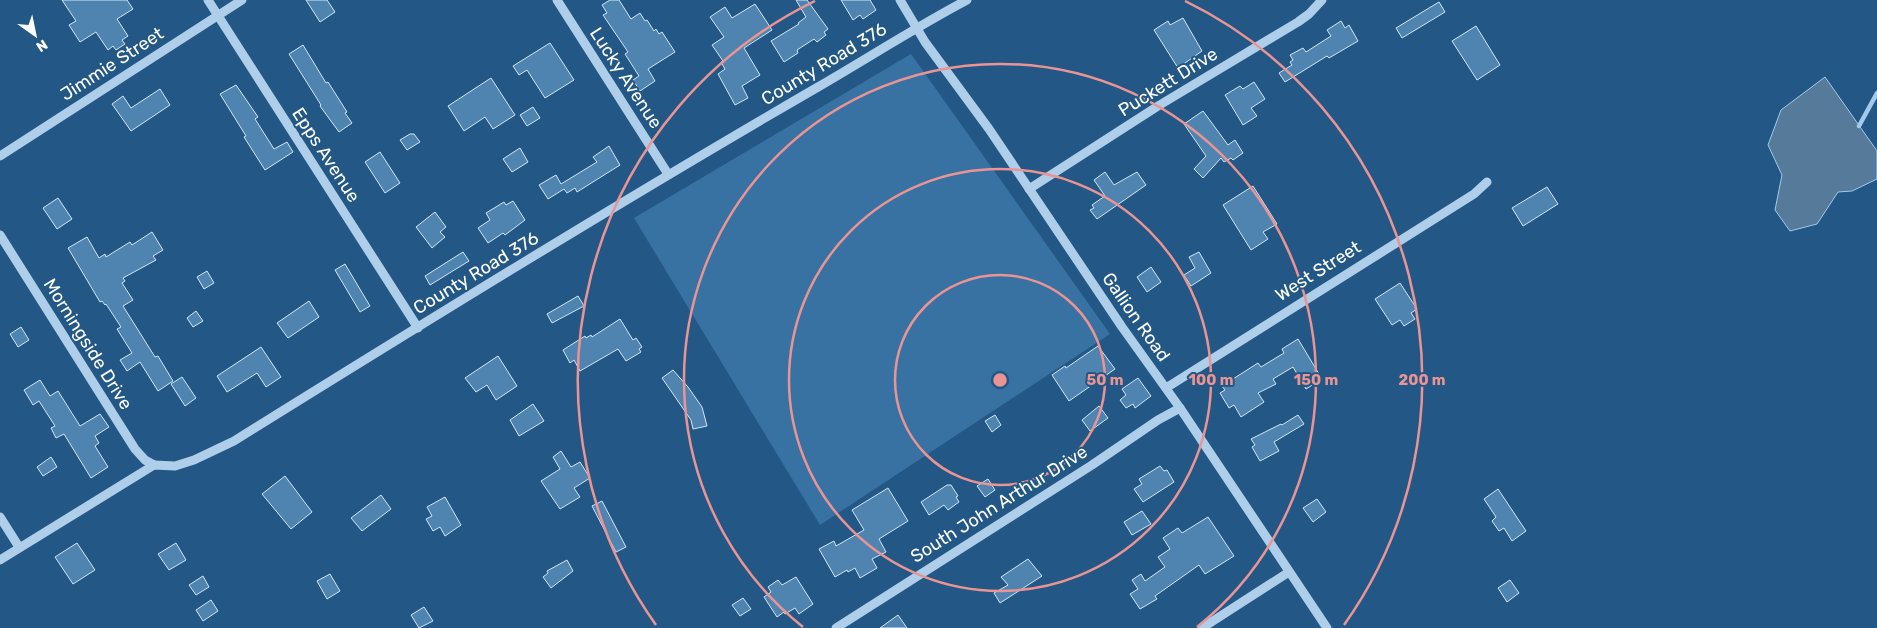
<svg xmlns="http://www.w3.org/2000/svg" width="1877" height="628" font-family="Rubik,sans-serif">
<rect width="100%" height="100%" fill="#235886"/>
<polygon fill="#3872a3" points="911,54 1110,334 820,525 634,218"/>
<polygon fill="#557a9a" stroke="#a2caea" points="1825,77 1877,151 1877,179 1852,191 1838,192 1817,224 1790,231 1775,210 1782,175 1768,145 1781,110"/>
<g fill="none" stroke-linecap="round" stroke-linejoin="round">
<polyline stroke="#a2caea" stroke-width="4.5" points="1859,126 1877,93"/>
</g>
<g fill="#5084b0" stroke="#d2e6f7">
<polygon points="62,0 127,0 133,9 117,19 128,36 122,40 125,44 116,50 113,46 108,50 96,32 80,42 69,25 76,21"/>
<polygon points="306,0 327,0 335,12 320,22"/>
<polygon points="610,0 619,0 631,19 640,13 645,21 647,20 654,31 656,29 659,34 662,32 675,52 648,69 655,81 640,91 633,80 639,76 625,54 628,52 603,15 607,13 602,5"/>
<polygon points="796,0 807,0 828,29 824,32 826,35 817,42 814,39 797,50 798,53 784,62 771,41 799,24 798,23 806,17"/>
<polygon points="841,0 870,0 876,10 863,19 860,15 853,20"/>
<polygon points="1439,2 1445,12 1402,38 1396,28"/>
<polygon points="755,4 772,30 744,48 760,75 742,86 748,98 735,105 718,74 725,69 721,62 723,61 712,45 724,37 710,17 725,7 732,18"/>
<polygon points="1183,18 1202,51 1178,68 1154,30 1168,21 1170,25"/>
<polygon points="1341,21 1345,28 1349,25 1358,41 1329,58 1327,56 1285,82 1279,73 1292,65 1290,62 1293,60 1290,55 1303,48 1306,52 1331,36 1327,30"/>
<polygon points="1476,26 1500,65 1477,80 1452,41"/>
<polygon points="550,43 574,80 545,98 527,70 519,75 513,66"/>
<polygon points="303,45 326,83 328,82 347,112 345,113 352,123 339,132 320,106 321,105 289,54"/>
<polygon points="491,78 515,115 493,129 485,117 464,131 448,106"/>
<polygon points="1254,82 1265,99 1251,108 1257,116 1243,125 1225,95 1240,86 1243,89"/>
<polygon points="236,85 258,117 255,119 274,149 287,142 293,152 265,170 244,137 246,136 220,94"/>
<polygon points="160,89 170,105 131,131 112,104 123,96 131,108"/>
<polygon points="533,107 540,118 527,126 520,115"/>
<polygon points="1203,111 1228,145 1235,140 1243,153 1233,160 1231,158 1224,162 1221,158 1203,178 1194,169 1206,156 1184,124"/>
<polygon points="410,134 414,134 420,142 407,150 400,140"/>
<polygon points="609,146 620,165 577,192 575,188 567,193 564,189 548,199 539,185 556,175 561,184 597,162 593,157"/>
<polygon points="520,148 528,162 512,172 503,159"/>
<polygon points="380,152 400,183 385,193 365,162"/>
<polygon points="1105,172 1114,185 1137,172 1146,185 1097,219 1090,210 1094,208 1092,205 1105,196 1094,180"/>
<polygon points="1253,186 1277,224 1263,232 1268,239 1251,250 1223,205"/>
<polygon points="1547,187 1558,204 1523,226 1512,208"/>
<polygon points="58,198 72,219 57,229 43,208"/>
<polygon points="513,201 525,220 505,235 503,233 488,243 478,228 490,220 486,213 504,202 506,205"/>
<polygon points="435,212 446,227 440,232 445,237 432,248 416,227"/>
<polygon points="152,232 163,250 153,256 156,260 123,278 125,281 122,283 133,300 123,306 155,357 158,356 173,381 158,391 140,362 127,371 120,360 132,353 117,329 121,327 106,304 105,305 102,301 100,302 68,248 87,237 99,258 105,254 106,257 130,242 132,245"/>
<polygon points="463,252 469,261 430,285 425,276"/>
<polygon points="1199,252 1211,273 1191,286 1184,275 1195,268 1189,257"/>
<polygon points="345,264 370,306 360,312 335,270"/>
<polygon points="1151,267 1161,282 1147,292 1137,277"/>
<polygon points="207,271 214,283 204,289 197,277"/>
<polygon points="1400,283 1417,309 1411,313 1415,319 1404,326 1400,320 1392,325 1375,299"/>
<polygon points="578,296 584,306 552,323 547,314"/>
<polygon points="309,301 319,317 288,338 277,323"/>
<polygon points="196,311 203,321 193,327 187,318"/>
<polygon points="620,319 633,340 636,338 642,347 639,349 641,352 626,361 618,349 580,371 574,360 570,363 563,350 585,336 586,338 591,335 592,337"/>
<polygon points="21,327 29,340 18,347 10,334"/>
<polygon points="1298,339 1322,379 1306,389 1293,367 1273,379 1276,384 1258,393 1264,402 1241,417 1234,405 1229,408 1220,393 1225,390 1222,386 1258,363 1261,367 1284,353 1282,349"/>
<polygon points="1098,346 1115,369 1069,401 1052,375 1065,366 1066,368"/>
<polygon points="261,347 281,377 266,387 257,373 227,392 217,376"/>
<polygon points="498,356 517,386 496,400 487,385 476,392 465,378"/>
<polygon points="673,370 688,387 702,407 707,426 693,429 691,420 662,378"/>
<polygon points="182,377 196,398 185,406 171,384"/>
<polygon points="1138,378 1151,396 1135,408 1133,404 1126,408 1120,400 1126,395 1122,389"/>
<polygon points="40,380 50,396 58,391 80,426 100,414 109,427 95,436 99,443 95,446 108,467 91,478 64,434 56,438 51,428 55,426 39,401 33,405 24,390"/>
<polygon points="533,404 544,421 519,436 510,420"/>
<polygon points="1099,406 1108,418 1090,431 1082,420"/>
<polygon points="995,415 1001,425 992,432 985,421"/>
<polygon points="1298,415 1304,424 1274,442 1279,451 1260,461 1252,447 1255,445 1251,439 1281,424 1282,425"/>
<polygon points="561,451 571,467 580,462 590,478 574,488 580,497 560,509 541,481 560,469 553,457"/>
<polygon points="51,457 57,467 43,476 37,467"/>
<polygon points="1160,466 1164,471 1167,470 1174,482 1143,502 1134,489 1142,484 1139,479"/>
<polygon points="285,476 312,512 291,529 262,494"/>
<polygon points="988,479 995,490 985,497 977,486"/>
<polygon points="947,485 951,485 958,496 956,497 959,502 948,510 944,505 929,515 921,502"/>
<polygon points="888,488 908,521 879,539 886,552 872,559 877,568 860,578 855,568 848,572 847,570 835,577 819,549 834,541 836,546 864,530 852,510"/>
<polygon points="1498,489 1526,531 1512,541 1504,528 1499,531 1492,521 1496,517 1484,499"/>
<polygon points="381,495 391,509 362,531 351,518"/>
<polygon points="445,497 461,525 445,536 440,527 433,531 426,519 432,516 427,507"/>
<polygon points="1317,499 1326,512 1313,522 1303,508"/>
<polygon points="602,501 626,547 616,552 592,506"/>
<polygon points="1142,511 1151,524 1132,535 1124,522"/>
<polygon points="1208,517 1234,556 1205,574 1199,565 1155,596 1157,599 1140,609 1130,594 1138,589 1132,580 1141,574 1145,581 1165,567 1158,557 1170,549 1163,538 1178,528 1182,533"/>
<polygon points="77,543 95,570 73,584 55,557"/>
<polygon points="176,543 186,560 169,570 158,554"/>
<polygon points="1028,559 1042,576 1000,603 994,593 1008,585 1001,577"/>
<polygon points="567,560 573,571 551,588 543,577 548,573 547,571"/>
<polygon points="330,574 340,591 327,599 317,581"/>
<polygon points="203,576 209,587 196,595 189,585"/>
<polygon points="796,577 813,604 799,614 795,608 785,614 784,612 777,617 764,597 771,592 768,587 778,580 782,585"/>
<polygon points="1510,580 1519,593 1507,602 1498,588"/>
<polygon points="743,598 751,609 740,616 732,605"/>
<polygon points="211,600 218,611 203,621 196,610"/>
<polygon points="424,607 433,621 419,628 411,615"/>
<polygon points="898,615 907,628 880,628"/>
</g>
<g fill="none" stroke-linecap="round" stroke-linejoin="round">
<g stroke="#aecee9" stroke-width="9">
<polyline points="208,0 418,328"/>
<polyline points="557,0 668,174"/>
<polyline points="900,0 925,42 989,129 1122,327 1180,408 1327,628"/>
<polyline points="0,156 242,0"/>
<polyline points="1029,189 1158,106 1298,22 1309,14 1322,0"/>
<polyline points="0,235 135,449 145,460 154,465"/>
<polyline points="1166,388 1474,194 1487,182"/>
<polyline points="0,517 19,547"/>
<path d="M 0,560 L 154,465 L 175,466 L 194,460 L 234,441 C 427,321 621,201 818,87 C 868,58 916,27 967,0"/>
<polyline points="836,628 1092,465 1158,420 1180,408"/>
<polyline points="1202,628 1289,572"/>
</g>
</g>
<g fill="none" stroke="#ea9494" stroke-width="2.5">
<circle cx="1000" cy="380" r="105"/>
<circle cx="1000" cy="380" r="211"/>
<path d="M803 627A316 316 0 1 1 1197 627"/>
<path d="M656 625A422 422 0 0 1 815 1M1185 1A422 422 0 0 1 1344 625"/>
</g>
<g text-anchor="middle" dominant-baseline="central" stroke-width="4" stroke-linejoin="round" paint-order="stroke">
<g font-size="18" fill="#fff" stroke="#235886">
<text transform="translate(112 64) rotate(-33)">Jimmie Street</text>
<text transform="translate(824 64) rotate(-31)">County Road 376</text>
<text transform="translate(626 78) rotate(57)">Lucky Avenue</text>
<text transform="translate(1168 82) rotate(-32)">Puckett Drive</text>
<text transform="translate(326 155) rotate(57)">Epps Avenue</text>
<text transform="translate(1318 271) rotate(-32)">West Street</text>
<text transform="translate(476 273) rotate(-31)">County Road 376</text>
<text transform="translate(1136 317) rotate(55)">Gallion Road</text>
<text transform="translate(88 344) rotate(58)">Morningside Drive</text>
<text transform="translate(999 504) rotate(-32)">South John Arthur Drive</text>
</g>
</g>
<circle cx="1000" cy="380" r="8" fill="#ea9494" stroke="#235886" stroke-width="2.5"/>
<g font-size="15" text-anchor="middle" font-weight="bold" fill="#ea9494" stroke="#235886" stroke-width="4" stroke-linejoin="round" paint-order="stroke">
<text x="1105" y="385">50 m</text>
<text x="1211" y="385">100 m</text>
<text x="1316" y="385">150 m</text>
<text x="1422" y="385">200 m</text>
</g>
<g transform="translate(35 35) rotate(147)" stroke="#235886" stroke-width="4" paint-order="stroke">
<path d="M0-4L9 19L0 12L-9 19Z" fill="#ffffff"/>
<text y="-8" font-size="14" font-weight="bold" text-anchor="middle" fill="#ffffff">N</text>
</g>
</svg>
